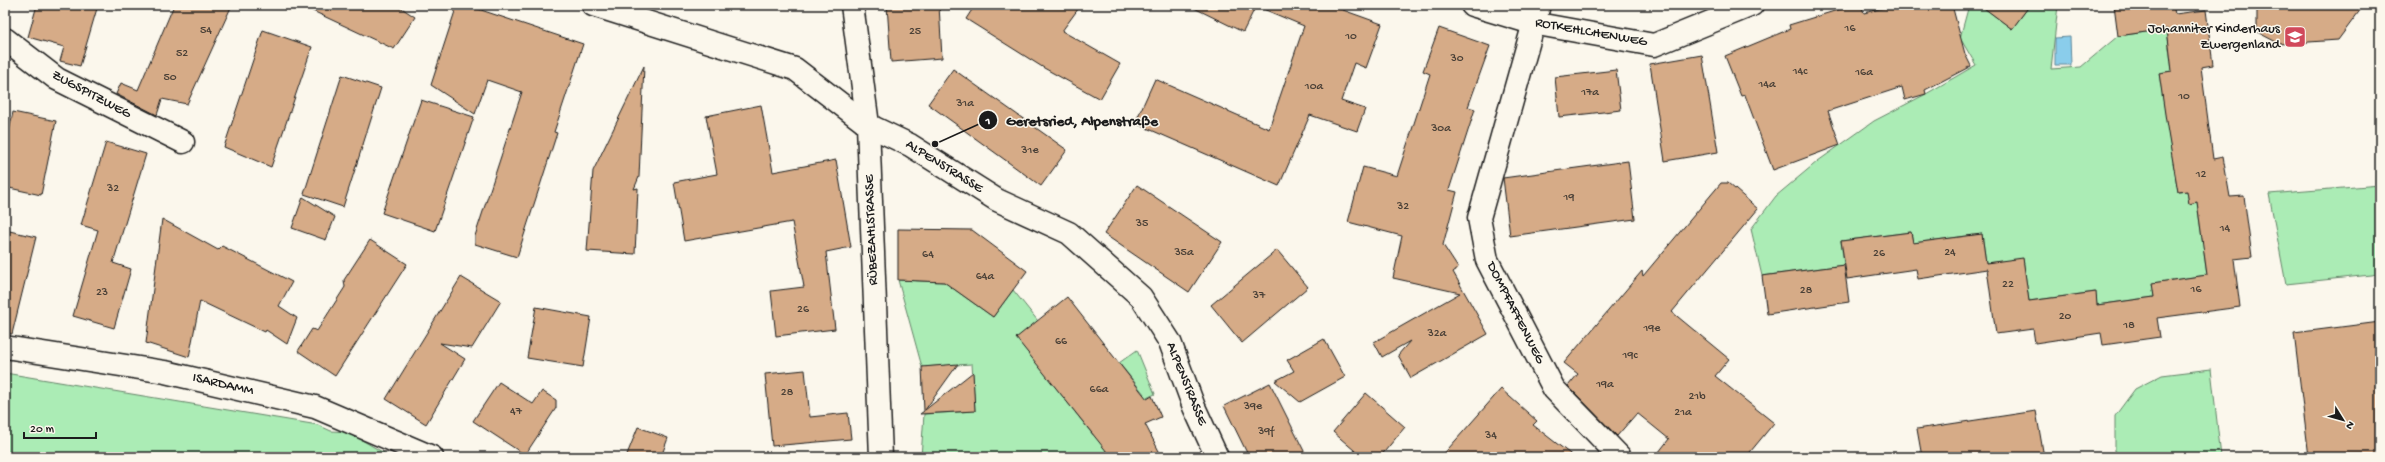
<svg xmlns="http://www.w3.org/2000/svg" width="2385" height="462" font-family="'Gochi Hand',sans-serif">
<rect width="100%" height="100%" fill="#fbf7ec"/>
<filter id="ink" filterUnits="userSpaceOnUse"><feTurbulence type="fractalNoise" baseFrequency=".025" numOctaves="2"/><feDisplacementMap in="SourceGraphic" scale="8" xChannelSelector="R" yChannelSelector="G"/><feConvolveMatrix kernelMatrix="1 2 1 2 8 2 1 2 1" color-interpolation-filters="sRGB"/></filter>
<g filter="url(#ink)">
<g fill="#abecb5" stroke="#648468">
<polygon points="1969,5 1980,5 2012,29 2030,5 2058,5 2051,69 2081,67 2118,36 2167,29 2172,71 2159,73 2178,192 2187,191 2189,203 2197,202 2207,275 2153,283 2154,297 2097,305 2095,292 2029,301 2023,259 1986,263 1982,234 1913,243 1911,232 1841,241 1844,265 1762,276 1751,229 1776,196 1818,161 1874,121 1926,94 1976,65 1960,38"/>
<polygon points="2380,185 2380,274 2286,284 2269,194"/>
<polygon points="898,280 944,282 993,317 1013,290 1038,321 1017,338 1093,435 1144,394 1119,363 1137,350 1155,394 1126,408 1115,457 921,457 924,414 975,411 972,364 922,367"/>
<polygon points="2211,369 2221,457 2122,457 2115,451 2115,416 2135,389 2162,375"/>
<polygon points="5,373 318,425 331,431 348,432 391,457 5,457"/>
</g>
<polygon fill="#8acdeb" stroke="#5e8698" points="2070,37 2071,65 2055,65 2055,38"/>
<g fill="#d6ab87" stroke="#1c1c1c">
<polygon points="37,5 98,5 80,66 60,61 64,47 28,37"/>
<polygon points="174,5 232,5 187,104 162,99 157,115 116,94 121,83 138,90"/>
<polygon points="300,5 397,5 415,17 394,49"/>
<polygon points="457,5 466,5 583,44 554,132 557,133 517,257 475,244 475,236 522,92 487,80 475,114 431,85"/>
<polygon points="887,5 939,5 942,58 891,62"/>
<polygon points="975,5 1081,5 1062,31 1120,64 1100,99 1044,68 966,19"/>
<polygon points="1188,5 1329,5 1382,24 1366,68 1354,63 1341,101 1365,109 1357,131 1310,115 1279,186 1135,123 1155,79 1269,129 1304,26 1256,6 1243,32"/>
<polygon points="1854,5 1861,5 1864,13 1894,5 1952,5 1965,54 1971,66 1925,90 1926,94 1905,100 1902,87 1828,111 1840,145 1773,170 1745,95 1741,96 1725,56 1790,29 1789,25"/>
<polygon points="1980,5 2030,5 2012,29"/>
<polygon points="2114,5 2173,5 2175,14 2206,10 2213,65 2201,67 2213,159 2223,157 2230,197 2244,196 2252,257 2234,259 2240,307 2157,318 2160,337 2103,345 2101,333 2035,343 2033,329 1996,334 1987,269 1918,279 1916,269 1847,279 1841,241 1911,232 1913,243 1982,234 1986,263 2023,258 2029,301 2096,292 2097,305 2154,297 2152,283 2207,275 2197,202 2189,204 2187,191 2178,192 2166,121 2159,73 2172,71 2167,29 2118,36"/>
<polygon points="2257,5 2364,5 2338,40 2280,44 2257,32"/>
<polygon points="1439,28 1490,46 1468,107 1475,109 1449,190 1457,192 1443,245 1458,268 1453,272 1488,334 1411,378 1398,355 1410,341 1382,357 1374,342 1460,293 1393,278 1402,236 1348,222 1363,167 1397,176 1430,74 1423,71"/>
<polygon points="263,30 312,47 271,167 224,147"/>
<polygon points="1702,55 1718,152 1665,161 1650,64"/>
<polygon points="644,66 639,177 634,189 638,188 635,254 587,251 593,171"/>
<polygon points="953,69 1067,150 1041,186 928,104"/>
<polygon points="1616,70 1621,110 1559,117 1555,77"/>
<polygon points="342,75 381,88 343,207 304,194"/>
<polygon points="421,100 474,117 435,231 382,213"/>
<polygon points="761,105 773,172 836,160 851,247 826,252 835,329 776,336 771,291 804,287 792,222 684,241 674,182 717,174 706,116"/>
<polygon points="13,112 56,121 41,195 5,187 5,151"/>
<polygon points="106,142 146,154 113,263 131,269 114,328 73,316 98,230 81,225"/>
<polygon points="1628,161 1635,219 1510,236 1503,178"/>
<polygon points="1721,183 1728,183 1758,209 1672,312 1729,359 1715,376 1774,423 1746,457 1655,457 1669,439 1637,413 1617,436 1568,386 1578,374 1564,363 1642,271 1643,276"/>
<polygon points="1137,185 1222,242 1189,292 1104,234"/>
<polygon points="303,197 335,217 326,240 292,228"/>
<polygon points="162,219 218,250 222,246 292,282 279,306 297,318 287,344 266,330 265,332 200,301 189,357 146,343"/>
<polygon points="898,229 972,230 1027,271 993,317 944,282 898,280"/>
<polygon points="5,230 36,237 12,334 5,333"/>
<polygon points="370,240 407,264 335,376 298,351 312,329 317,331 345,287 344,280"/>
<polygon points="1277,250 1308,287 1242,343 1211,305"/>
<polygon points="1844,265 1849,302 1767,314 1762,276"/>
<polygon points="461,277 501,301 472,348 440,343 465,359 426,424 386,399"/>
<polygon points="1067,297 1147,399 1152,396 1161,417 1145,424 1162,457 1111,457 1016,338"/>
<polygon points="536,307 591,317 583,367 527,358"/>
<polygon points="2380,322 2380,457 2309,457 2294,333"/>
<polygon points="1324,339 1345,377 1300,402 1275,381 1294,371 1287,360"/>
<polygon points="958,364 925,410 973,372 975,411 920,414 924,411 922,367"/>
<polygon points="805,370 810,417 848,413 851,439 772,446 765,374"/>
<polygon points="499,382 533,404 542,391 556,400 556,408 525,455 473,421"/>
<polygon points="1270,383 1307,457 1249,457 1224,406"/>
<polygon points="1501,389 1537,421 1533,425 1574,457 1441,457"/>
<polygon points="1366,393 1405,427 1380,457 1362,457 1333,432"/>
<polygon points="2036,411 2044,457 1922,457 1917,429"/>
<polygon points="638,427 668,438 661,457 626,457"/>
</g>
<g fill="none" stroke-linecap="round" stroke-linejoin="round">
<g stroke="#1c1c1c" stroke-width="25">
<g id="minor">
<polyline points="593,5 795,69 868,125 910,145 997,200 1069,233 1141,297 1163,331 1170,342 1194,407 1217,457"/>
<polyline points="852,5 868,125 881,457"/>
<polyline points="1472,5 1532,23 1654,45 1752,5"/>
<polyline points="1539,5 1479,218 1487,260 1554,389 1620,457"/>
<polyline points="5,39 57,79 183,142"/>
<polyline points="5,347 165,372 315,407 432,457"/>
</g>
</g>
<use href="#minor" stroke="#fbf7ec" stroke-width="22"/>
</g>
</g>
<defs>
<g id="school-square" transform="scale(1.15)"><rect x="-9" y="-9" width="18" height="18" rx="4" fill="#d1495b" stroke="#fbf7ec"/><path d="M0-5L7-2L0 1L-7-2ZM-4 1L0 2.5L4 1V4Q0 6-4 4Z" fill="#fff"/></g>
</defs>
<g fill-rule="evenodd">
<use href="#school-square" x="2295" y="37"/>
</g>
<g text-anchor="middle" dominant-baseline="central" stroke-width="3" stroke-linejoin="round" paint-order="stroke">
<g font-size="12" fill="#4a4037">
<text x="1850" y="29">16</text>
<text x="206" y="31">54</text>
<text x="915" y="32">25</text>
<text x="1351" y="37">10</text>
<text x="182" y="54">52</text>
<text x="1457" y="59">30</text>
<text x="1800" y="72">14c</text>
<text x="1864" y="73">16a</text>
<text x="170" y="78">50</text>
<text x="1767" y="85">14a</text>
<text x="1314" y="87">10a</text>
<text x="1590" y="93">17a</text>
<text x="2184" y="97">10</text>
<text x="965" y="104">31a</text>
<text x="1441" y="129">30a</text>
<text x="1030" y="151">31e</text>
<text x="2201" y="175">12</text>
<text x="113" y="189">32</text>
<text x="1569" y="198">19</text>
<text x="1403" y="207">32</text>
<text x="1142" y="224">35</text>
<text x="2225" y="229">14</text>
<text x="1184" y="253">35a</text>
<text x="1950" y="253">24</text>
<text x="1879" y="254">26</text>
<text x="928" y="255">64</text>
<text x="985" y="277">64a</text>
<text x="2008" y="285">22</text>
<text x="2196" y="290">16</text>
<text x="1806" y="291">28</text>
<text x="102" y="293">23</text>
<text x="1259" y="296">37</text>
<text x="803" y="310">26</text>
<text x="2065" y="317">20</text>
<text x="2129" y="326">18</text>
<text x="1652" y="329">19e</text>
<text x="1437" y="334">32a</text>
<text x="1061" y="342">66</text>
<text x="1630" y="356">19c</text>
<text x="1605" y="385">19a</text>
<text x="1099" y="390">66a</text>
<text x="787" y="393">28</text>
<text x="1697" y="397">21b</text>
<text x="1253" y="407">39e</text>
<text x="516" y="412">47</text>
<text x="1683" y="413">21a</text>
<text x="1266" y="432">39f</text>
<text x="1491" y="436">34</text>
</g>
<g font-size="14" fill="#1c1c1c" stroke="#fbf7ec" text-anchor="end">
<text x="2280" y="29">Johanniter Kinderhaus<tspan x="2280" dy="16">Zwergenland</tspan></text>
</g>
<g font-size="14" fill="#1c1c1c" stroke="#fbf7ec">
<text transform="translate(1591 33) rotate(10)">ROTKEHLCHENWEG</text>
<text transform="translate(91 95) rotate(28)">ZUGSPITZWEG</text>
<text transform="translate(944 167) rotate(32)">ALPENSTRASSE</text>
<text transform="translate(872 230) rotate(-92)">RÜBEZAHLSTRASSE</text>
<text transform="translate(1515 313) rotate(63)">DOMPFAFFENWEG</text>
<text transform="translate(1186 384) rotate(68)">ALPENSTRASSE</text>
<text transform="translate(223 385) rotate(13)">ISARDAMM</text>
</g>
</g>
<path fill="none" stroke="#1c1c1c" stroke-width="1.5" d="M935 144L988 120"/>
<g fill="#1c1c1c" stroke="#fbf7ec" stroke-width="1.5">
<circle cx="935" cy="144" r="4"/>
<circle cx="988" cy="120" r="10"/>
</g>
<g font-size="12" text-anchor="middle" font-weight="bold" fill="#fff">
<text x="988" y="124">1</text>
</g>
<g font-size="15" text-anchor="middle" font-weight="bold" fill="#1c1c1c" stroke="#fbf7ec" stroke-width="3" stroke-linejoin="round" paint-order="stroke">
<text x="1082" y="125">Geretsried, Alpenstraße</text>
</g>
<rect width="2385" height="462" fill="none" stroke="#fbf7ec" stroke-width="20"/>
<rect x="10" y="10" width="2365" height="442" fill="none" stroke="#1c1c1c" stroke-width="1.5" filter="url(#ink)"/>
<g transform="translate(2343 420) rotate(127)" stroke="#fbf7ec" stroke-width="3" paint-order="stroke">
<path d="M0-3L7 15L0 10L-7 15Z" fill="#1c1c1c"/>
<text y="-6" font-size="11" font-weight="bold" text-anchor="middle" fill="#1c1c1c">N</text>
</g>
<path d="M24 432v6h72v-6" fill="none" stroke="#1c1c1c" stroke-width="2"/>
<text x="30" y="432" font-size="12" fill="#1c1c1c" stroke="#fbf7ec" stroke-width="3" paint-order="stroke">20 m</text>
</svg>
